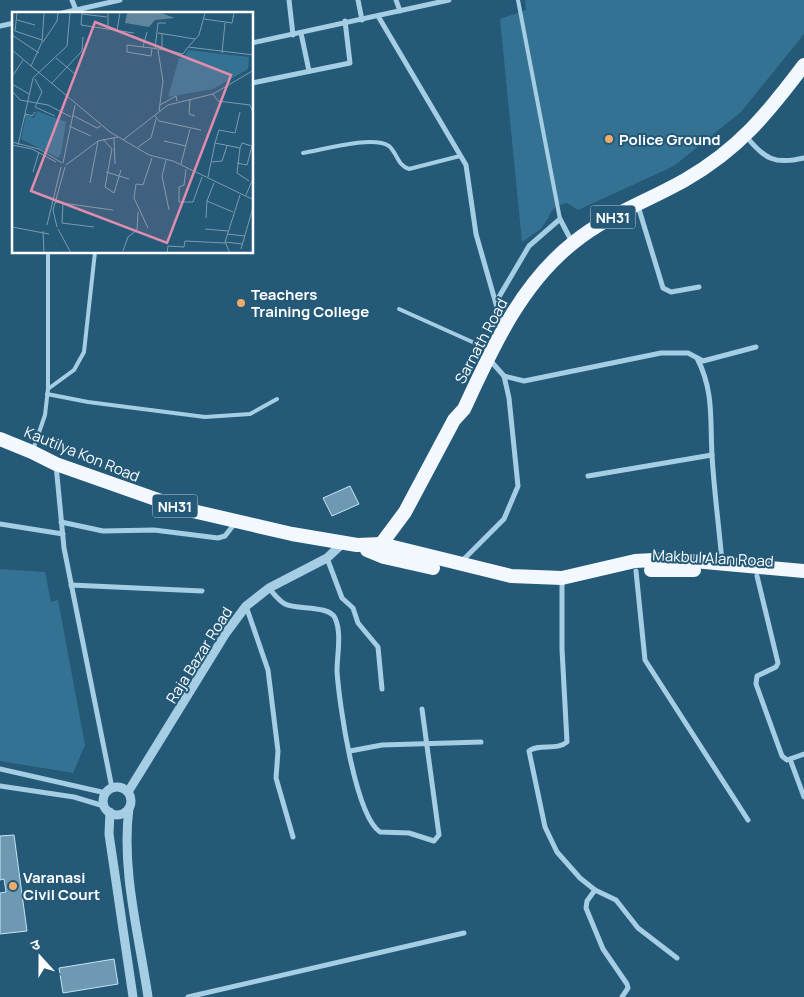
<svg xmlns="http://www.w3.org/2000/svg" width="804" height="997" font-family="Manrope,'Noto Sans Devanagari',sans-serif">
<rect width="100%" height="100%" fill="#245977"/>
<g fill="#347293">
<path d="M 525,0 L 804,0 L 804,34 L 741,112 L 674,166 L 578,210 L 567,203 C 548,207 552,215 542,227 C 537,233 528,237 522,242 L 500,19 L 526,10 Z"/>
<polygon points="0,569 45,572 51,602 58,600 85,745 73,773 0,761"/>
</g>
<g fill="#6d99b2" stroke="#c7e3f3">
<polygon points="350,486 359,504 332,516 323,498"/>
<polygon points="14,835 27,931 0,934 0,893 6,892 4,879 0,880 0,836"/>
<polygon points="114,959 118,984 63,993 59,968"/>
</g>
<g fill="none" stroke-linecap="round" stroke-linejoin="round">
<g stroke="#a5cde3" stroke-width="4">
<polyline points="518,0 560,219"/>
<path d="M 303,153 C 322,150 373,135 389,146 C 397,153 398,166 409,169 L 460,156"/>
<polyline points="399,309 488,349"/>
<polyline points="48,389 74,370 84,352 95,252"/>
<polyline points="47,394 88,402 205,417 250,414 277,399"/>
<polyline points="33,450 45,415 48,389 48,252"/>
</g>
<g stroke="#a5cde3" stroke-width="5">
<polyline points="72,0 76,10"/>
<polyline points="289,0 293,35"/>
<polyline points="358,0 362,20"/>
<polyline points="396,0 400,11"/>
<polyline points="58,14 120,0"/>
<polyline points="378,16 466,165 476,234 502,325"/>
<polyline points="0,26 14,23"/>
<polyline points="301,33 309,71"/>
<polyline points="252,43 449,0"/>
<polyline points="252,83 350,63 345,21"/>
<path d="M 746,136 C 764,159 775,165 804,158"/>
<polyline points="638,206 663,288 671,292 699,287"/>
<polyline points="496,302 529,246 560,219 572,242"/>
<path d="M 697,358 C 714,391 710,419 712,455 C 714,491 719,526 722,562"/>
<polyline points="489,359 504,376 524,381 661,353 688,353 703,361 756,347"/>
<polyline points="56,465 64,548 112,788"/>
<polyline points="588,476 712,455"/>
<polyline points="61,522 103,531 154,530 218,538 225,536 235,523"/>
<polyline points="0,524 63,534"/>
<polyline points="327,558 342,598 353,608 358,623 378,647 382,689"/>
<polyline points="461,562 504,519 518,486 509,398 504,376"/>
<polyline points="636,571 645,660 748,820"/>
<polyline points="757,576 778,663 776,667 757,676 756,684 782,756 787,760 804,754"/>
<polyline points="71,585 202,591"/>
<path d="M 562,585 L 562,649 L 567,742 C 557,751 539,743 529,751 L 545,827 L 557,852 L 580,878 L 595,890 L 616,900 L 638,928 L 677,958"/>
<path d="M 269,588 C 273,593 279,601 285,604 C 297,610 329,605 335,618 C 342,633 337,655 337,671 C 339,703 355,815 380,832 L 409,833 L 434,841 L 439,835 L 422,709"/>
<polyline points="246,606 268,670 278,751 276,778 293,837"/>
<polyline points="350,751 382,745 481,742"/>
<polyline points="790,759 804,797"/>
<polyline points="0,769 106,793"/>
<polyline points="0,786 74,797 104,806"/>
<polyline points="595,890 587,901 586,908 603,949 627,984 628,988 622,997"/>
<polyline points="188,997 464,933"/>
</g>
<g stroke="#a5cde3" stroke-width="9">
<circle cx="117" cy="801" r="14"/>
<polyline points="128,792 226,633 246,606 269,588 327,558 343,543"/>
<path d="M 129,808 C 121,870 139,935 148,997"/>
<polyline points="110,812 109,834 133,997"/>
</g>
<g stroke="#f2f8fe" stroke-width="14">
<polyline points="0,439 32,452 56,464 184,509 292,534 357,545 381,544 511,576 562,578 635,561 672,559 804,571"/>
<polyline points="367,550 384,557 433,568"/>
<path d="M 376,551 L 405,512 L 454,420 L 464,409 C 492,349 520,285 573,243 C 607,215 648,201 685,180 C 739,149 768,113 804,65"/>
<polyline points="651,570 694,570"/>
</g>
</g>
<g fill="#edad69" stroke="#245977" stroke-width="2">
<circle cx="609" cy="139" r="5"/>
<circle cx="241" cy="303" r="5"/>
<circle cx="13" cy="886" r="5"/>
</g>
<g text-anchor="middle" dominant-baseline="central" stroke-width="4" stroke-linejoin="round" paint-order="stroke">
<g fill="#245977" stroke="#bdcdd6" stroke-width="1">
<rect x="590.5" y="205.5" width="45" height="23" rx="4"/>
<rect x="152.5" y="494.5" width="45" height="23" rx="4"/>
</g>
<g font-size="14" font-weight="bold" fill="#fff">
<text x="613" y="217">NH31</text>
<text x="175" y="506">NH31</text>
</g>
<g font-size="15" font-weight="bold" fill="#fff" stroke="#245977" text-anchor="start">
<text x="619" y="139">Police Ground</text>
<text x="251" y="294">Teachers<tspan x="251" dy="17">Training College</tspan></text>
<text x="23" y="877">Varanasi<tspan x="23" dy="17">Civil Court</tspan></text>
</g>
<g font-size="15" fill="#fff" stroke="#245977">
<text transform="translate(481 341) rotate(-62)">Sarnath Road</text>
<text transform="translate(82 454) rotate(22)">Kautilya Kon Road</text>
<text transform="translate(713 558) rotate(3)">Makbul Alan Road</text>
<text transform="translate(199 655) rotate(-58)">Raja Bazar Road</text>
</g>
</g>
<g transform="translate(12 12)">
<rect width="241" height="241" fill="#245977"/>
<path d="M 176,38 L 237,45 L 236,57 L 201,77 L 156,85 L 167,46 L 172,46 ZM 25,99 L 54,110 L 49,142 L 46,146 L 9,127 L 14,103 L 22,106 Z" fill="#347293"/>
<path d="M 115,1 L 149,1 L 163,6 L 143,8 L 137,15 L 113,11 Z" fill="#5f869d"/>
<path fill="none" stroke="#7c9bad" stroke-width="1" d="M 5,1 L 3,19 L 30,28M 70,1 L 69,13 L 122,21M 70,2 L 95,5M 192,7 L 220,11 L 222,1M 5,8 L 23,13M 96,17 L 96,1M 105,18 L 108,1M 146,21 L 183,27M 150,22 L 150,38M 0,23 L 27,41M 31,30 L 45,9 L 46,1M 177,34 L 187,23 L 193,1M 131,35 L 135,20M 140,36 L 139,44 L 115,40 L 115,33 L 131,35 L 140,36 L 159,39 L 171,42 L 176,35 L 242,43M 143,37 L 146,11 L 154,11M 0,38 L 98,120 L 137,143 L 161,149 L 242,188M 146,38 L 151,69 L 147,99M 210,41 L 213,11M 44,46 L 63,62M 19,54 L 30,30 L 32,1M 0,65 L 11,48M 23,67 L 30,80 L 23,95 L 43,104M 40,71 L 70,39 L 71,25M 0,72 L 17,82M 0,79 L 8,88 L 36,93 L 59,105M 201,82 L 206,89 L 238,93 L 242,104M 178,87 L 177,102 L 183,104M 148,93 L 164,84 L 165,89M 228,100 L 223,121 L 207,118 L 203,131 L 228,136 L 225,161 L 237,169M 60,103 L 85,116 L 89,114M 143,104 L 147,109 L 189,118M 12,106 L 14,102 L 20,104 L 23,100M 57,114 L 79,124M 102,126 L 103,152M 91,127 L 100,137 L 93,175 L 102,181 L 109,158M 111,128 L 156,93 L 201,82 L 242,58M 152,129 L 174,134M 0,130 L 27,137 L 50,151M 0,133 L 20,137 L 44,150M 6,133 L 21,66 L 55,34 L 58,1M 126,135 L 139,126 L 144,107M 154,148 L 150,164 L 157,198M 200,150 L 210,149 L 215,134M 51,151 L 63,93M 225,151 L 235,153 L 240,134 L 230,131 L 228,136M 169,152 L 178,117M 54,153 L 86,129 L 106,125M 174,157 L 172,173 L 167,175 L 167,190 L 181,190 L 190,165M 21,160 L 27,140M 94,160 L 117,167M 196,165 L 203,131M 78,171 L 86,129M 234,183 L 242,164M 195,189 L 221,200M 43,190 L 101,198M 51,191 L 50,211 L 82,215M 194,206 L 195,189 L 202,171M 35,213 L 49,155M 0,215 L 37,222M 45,215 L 41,198 L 53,155M 136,216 L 122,186 L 124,172 L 131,173 L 140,146M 46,217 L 59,241M 193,217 L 216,219M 31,219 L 32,241M 215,222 L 233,224M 213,230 L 230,232M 229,237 L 242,192M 111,239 L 116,225 L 125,218 L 126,200M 101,241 L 130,241M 155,241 L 156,234 L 172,235 L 173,229 L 213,231M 218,241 L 213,230 L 228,183"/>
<path fill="#e08cad" fill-opacity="0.15" stroke="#e08cad" stroke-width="2.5" d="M 83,10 L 219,63 L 155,231 L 19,179 Z"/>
<rect width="241" height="241" fill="none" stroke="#fff" stroke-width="2.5"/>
</g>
<g transform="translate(40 957) rotate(339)" stroke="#245977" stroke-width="4" paint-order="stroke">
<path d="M0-4L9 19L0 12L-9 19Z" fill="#ffffff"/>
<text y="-8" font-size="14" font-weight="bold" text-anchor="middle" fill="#ffffff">उ</text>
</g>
</svg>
